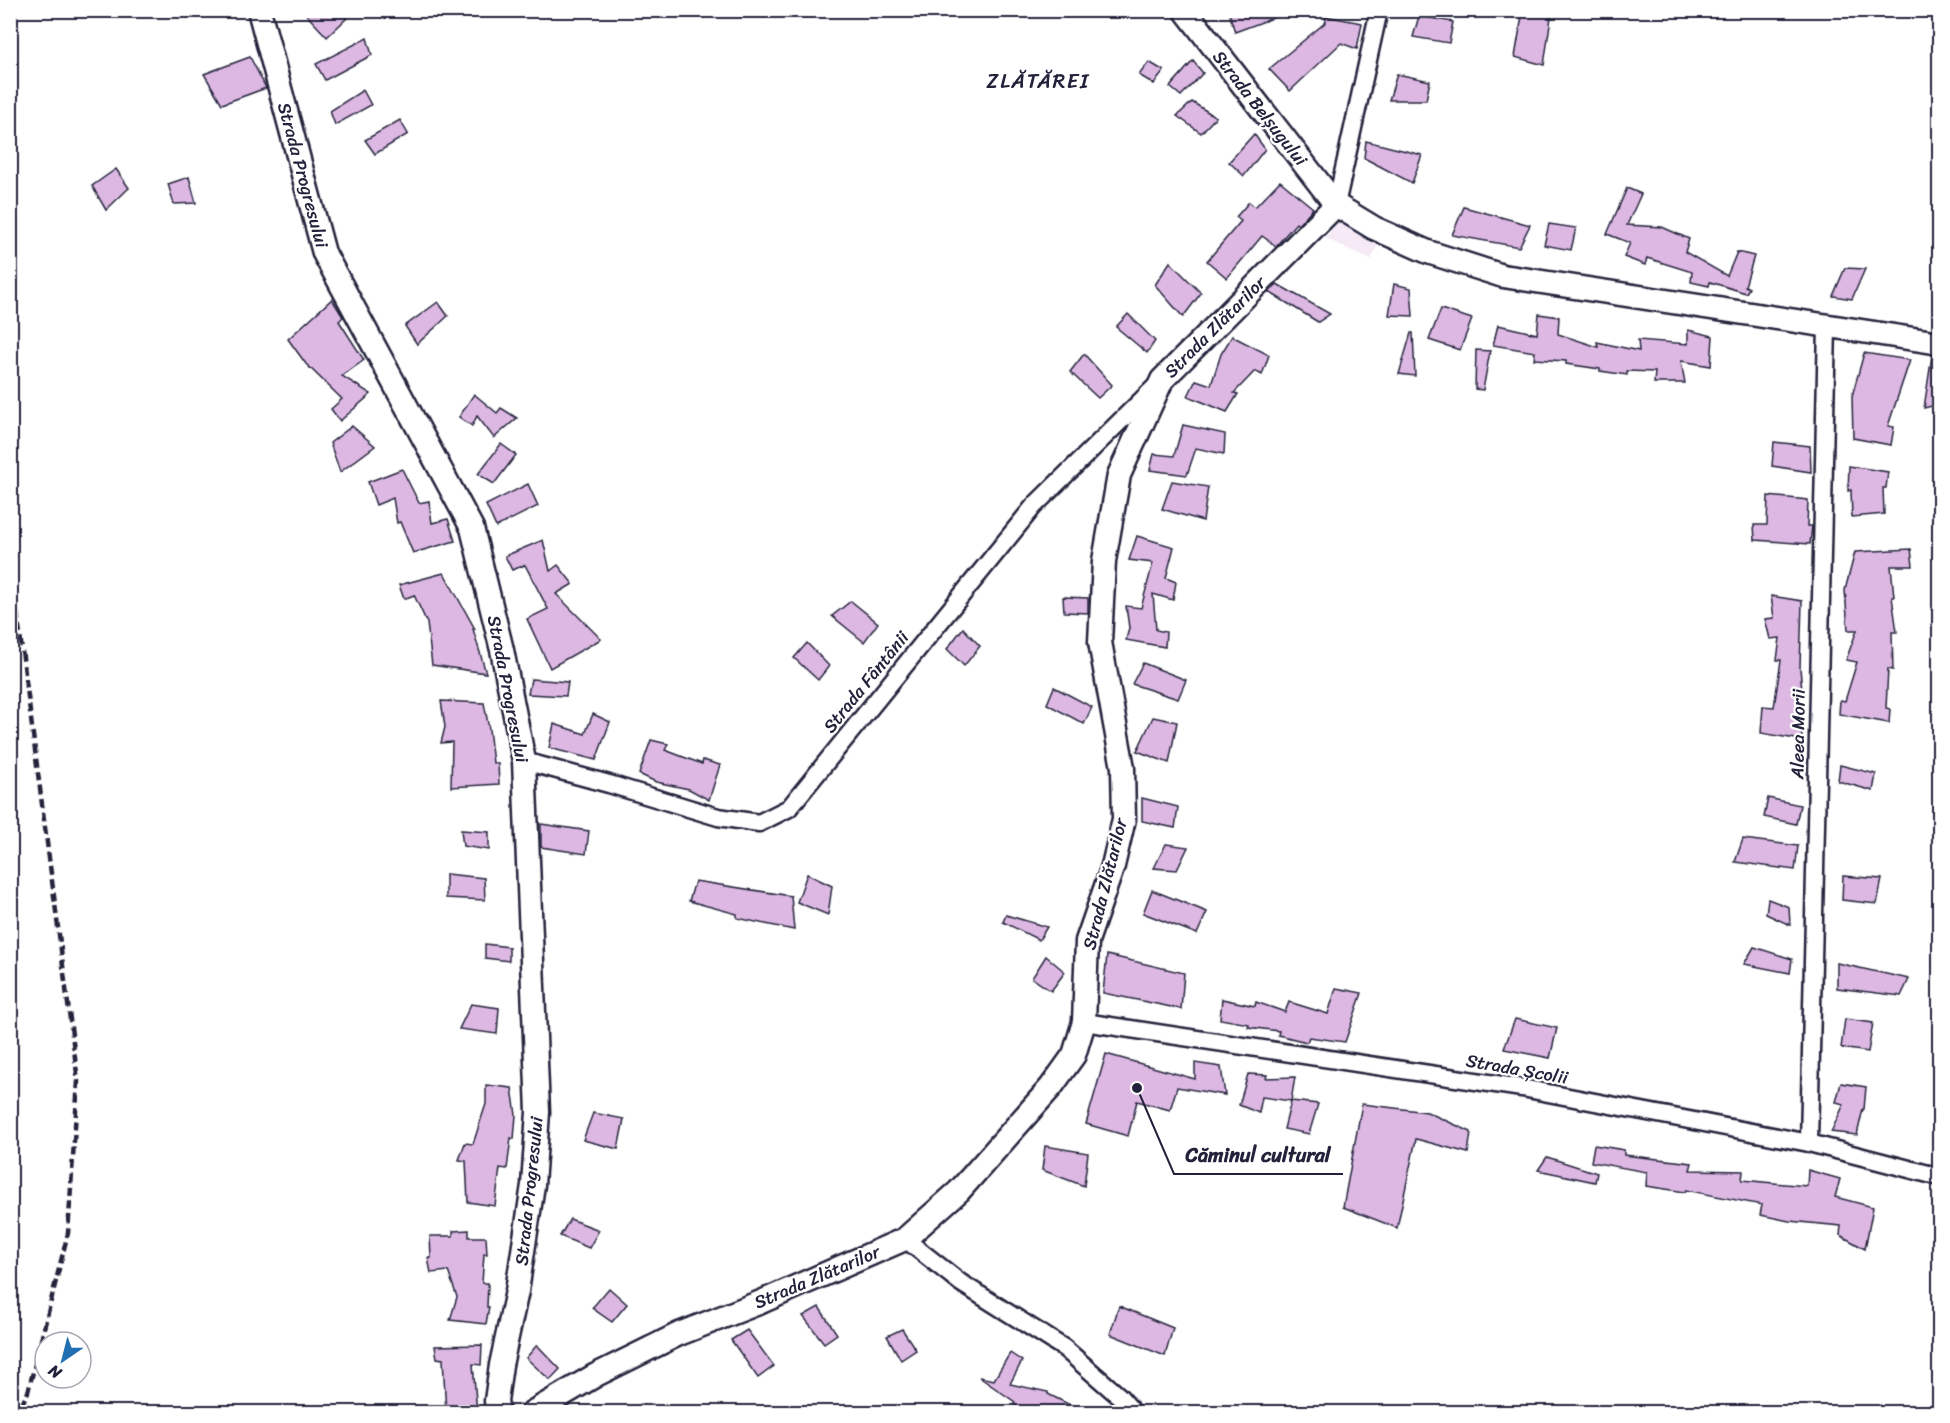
<svg xmlns="http://www.w3.org/2000/svg" width="1950" height="1423" font-family="Sriracha,sans-serif">
<rect width="100%" height="100%" fill="#fff"/>
<filter id="ink" filterUnits="userSpaceOnUse"><feTurbulence type="fractalNoise" baseFrequency=".0167" numOctaves="2"/><feDisplacementMap in="SourceGraphic" scale="12" xChannelSelector="R" yChannelSelector="G"/><feConvolveMatrix kernelMatrix="1 2 1 2 8 2 1 2 1" color-interpolation-filters="sRGB"/></filter>
<g filter="url(#ink)">
<polygon fill="#f5eaf6" points="1339,221 1379,242 1371,260 1325,238"/>
<g fill="#ddb8e2" stroke="#22223b" stroke-width="1.5">
<polygon points="302,10 339,10 347,18 327,37"/>
<polygon points="1228,10 1289,10 1289,12 1235,32"/>
<polygon points="1523,10 1552,10 1544,65 1515,57"/>
<polygon points="1325,16 1362,23 1357,49 1341,43 1290,91 1269,69 1326,22"/>
<polygon points="1419,16 1453,22 1449,43 1413,37"/>
<polygon points="367,38 372,55 325,80 316,64"/>
<polygon points="250,57 266,88 222,104 204,74"/>
<polygon points="1193,61 1203,73 1181,96 1170,87"/>
<polygon points="1149,62 1164,71 1154,84 1139,75"/>
<polygon points="1397,74 1430,81 1426,100 1389,100"/>
<polygon points="363,90 371,105 335,125 330,111"/>
<polygon points="1192,102 1216,117 1201,133 1177,116"/>
<polygon points="400,120 408,134 375,154 365,140"/>
<polygon points="1254,134 1265,149 1244,176 1229,162"/>
<polygon points="1366,141 1422,155 1412,183 1364,158"/>
<polygon points="116,169 129,188 106,210 92,186"/>
<polygon points="189,177 196,203 174,204 168,184"/>
<polygon points="1280,181 1313,208 1298,225 1296,223 1276,246 1262,236 1227,278 1207,261 1241,221 1236,217 1249,202 1255,207"/>
<polygon points="1627,188 1641,194 1627,225 1662,227 1689,239 1685,252 1727,276 1737,252 1754,256 1745,286 1749,288 1746,293 1710,282 1709,286 1691,282 1692,272 1647,258 1645,265 1624,257 1630,243 1607,234"/>
<polygon points="1464,207 1530,225 1519,247 1452,235"/>
<polygon points="1549,224 1576,228 1571,250 1544,245"/>
<polygon points="1170,262 1201,293 1183,317 1155,285"/>
<polygon points="1845,268 1865,269 1852,299 1833,296"/>
<polygon points="1277,284 1330,314 1318,322 1269,292"/>
<polygon points="1394,284 1411,288 1413,316 1389,315"/>
<polygon points="332,299 343,317 339,321 364,360 342,376 371,394 340,421 331,409 342,399 306,364 288,339"/>
<polygon points="438,302 448,316 417,344 405,326"/>
<polygon points="1441,309 1472,319 1460,350 1429,340"/>
<polygon points="1128,314 1155,341 1147,353 1116,327"/>
<polygon points="1539,314 1559,317 1558,334 1598,347 1597,342 1639,351 1638,340 1688,344 1688,330 1713,336 1711,366 1681,361 1685,383 1654,383 1655,372 1627,371 1627,375 1600,371 1600,369 1566,364 1566,361 1534,359 1535,352 1493,345 1498,325 1537,334"/>
<polygon points="1411,333 1413,333 1415,376 1399,374"/>
<polygon points="1232,336 1269,355 1262,375 1255,371 1234,393 1238,394 1227,412 1188,396 1196,380 1211,385 1221,354"/>
<polygon points="1476,350 1490,351 1483,390 1475,389"/>
<polygon points="1864,353 1910,360 1888,426 1894,427 1891,445 1853,438 1852,396"/>
<polygon points="1084,354 1112,385 1098,398 1070,372"/>
<polygon points="1932,355 1940,356 1940,404 1924,408"/>
<polygon points="474,394 497,413 501,408 517,418 494,438 477,416 472,426 459,417"/>
<polygon points="1183,425 1225,434 1224,454 1196,448 1187,475 1150,470 1154,454 1174,456"/>
<polygon points="352,426 375,446 340,472 330,443"/>
<polygon points="1774,442 1810,446 1811,472 1772,466"/>
<polygon points="501,444 516,455 494,484 478,474"/>
<polygon points="1849,466 1888,472 1886,488 1883,488 1884,514 1852,517 1851,490 1848,491"/>
<polygon points="402,469 419,503 429,501 432,523 448,519 455,541 413,553 400,522 397,523 393,498 376,505 368,482"/>
<polygon points="1172,481 1208,487 1203,521 1162,509"/>
<polygon points="528,484 538,506 496,527 486,505"/>
<polygon points="1768,496 1808,500 1807,526 1812,526 1810,544 1755,540 1754,525 1767,525"/>
<polygon points="1137,536 1174,547 1166,578 1176,582 1173,600 1153,594 1156,630 1166,632 1165,647 1126,640 1129,628 1126,606 1141,608 1153,563 1129,560"/>
<polygon points="543,540 550,571 558,565 573,584 556,594 601,639 550,668 527,619 548,609 525,565 512,570 505,556"/>
<polygon points="1911,549 1913,566 1891,566 1894,597 1892,597 1897,632 1892,632 1893,670 1888,669 1886,708 1890,709 1889,723 1839,714 1840,700 1845,701 1857,662 1846,660 1857,630 1848,630 1845,590 1855,552"/>
<polygon points="444,573 475,629 473,629 486,673 432,665 427,623 414,595 404,599 399,585"/>
<polygon points="1771,596 1802,601 1800,668 1802,691 1799,690 1802,740 1761,733 1763,706 1774,707 1781,660 1777,660 1780,638 1770,639 1765,619 1774,618"/>
<polygon points="1063,597 1088,598 1088,613 1064,612"/>
<polygon points="851,601 878,623 864,642 832,616"/>
<polygon points="963,628 980,646 964,666 947,649"/>
<polygon points="807,643 829,666 818,680 794,658"/>
<polygon points="1143,663 1186,680 1178,699 1132,684"/>
<polygon points="531,679 568,682 566,696 528,694"/>
<polygon points="1054,687 1092,707 1084,724 1047,704"/>
<polygon points="441,701 484,703 489,729 493,763 498,763 499,784 451,787 452,742 441,743 445,727"/>
<polygon points="593,714 610,722 596,760 549,748 554,724 585,734"/>
<polygon points="1153,717 1177,722 1169,763 1137,751"/>
<polygon points="651,740 668,744 665,750 702,764 703,760 720,765 709,800 689,789 656,782 639,774"/>
<polygon points="1840,765 1876,774 1873,791 1838,781"/>
<polygon points="1142,798 1178,807 1175,828 1142,821"/>
<polygon points="1768,798 1800,805 1796,824 1764,817"/>
<polygon points="541,824 589,831 586,854 541,847"/>
<polygon points="461,830 489,832 489,850 463,846"/>
<polygon points="1743,839 1798,846 1795,870 1735,862"/>
<polygon points="1166,844 1188,847 1177,870 1154,868"/>
<polygon points="446,874 484,878 485,900 446,898"/>
<polygon points="807,874 832,886 828,915 797,902"/>
<polygon points="1843,876 1882,879 1877,904 1842,900"/>
<polygon points="695,881 791,896 794,930 737,918 737,914 689,901"/>
<polygon points="1152,890 1207,912 1197,934 1143,913"/>
<polygon points="1768,899 1789,907 1790,925 1766,914"/>
<polygon points="1006,915 1047,927 1039,940 1003,922"/>
<polygon points="485,944 509,947 509,961 485,958"/>
<polygon points="1754,947 1792,959 1790,973 1744,964"/>
<polygon points="1107,955 1184,973 1181,1009 1103,993"/>
<polygon points="1046,956 1065,972 1051,991 1032,978"/>
<polygon points="1837,963 1909,979 1901,996 1837,988"/>
<polygon points="1336,988 1362,993 1345,1042 1309,1037 1307,1042 1278,1035 1279,1031 1248,1027 1249,1024 1220,1019 1222,999 1255,1006 1256,1002 1285,1012 1289,1002 1328,1014"/>
<polygon points="471,1004 499,1008 497,1034 459,1029"/>
<polygon points="1515,1019 1557,1028 1550,1058 1504,1049"/>
<polygon points="1845,1019 1873,1023 1868,1052 1841,1048"/>
<polygon points="1106,1054 1195,1079 1195,1063 1221,1067 1225,1095 1177,1087 1170,1110 1137,1101 1128,1136 1086,1124"/>
<polygon points="1248,1074 1267,1075 1266,1078 1295,1077 1291,1101 1262,1097 1259,1113 1239,1105"/>
<polygon points="1841,1083 1866,1087 1864,1109 1863,1109 1857,1135 1831,1132 1844,1104 1836,1102"/>
<polygon points="486,1085 512,1088 516,1115 514,1139 511,1138 507,1169 500,1168 495,1206 468,1202 466,1161 459,1160 465,1143 473,1144 486,1104"/>
<polygon points="1291,1101 1318,1104 1309,1134 1284,1129"/>
<polygon points="1362,1104 1427,1112 1471,1132 1468,1153 1416,1139 1397,1228 1343,1207"/>
<polygon points="593,1113 624,1119 618,1149 583,1140"/>
<polygon points="1594,1145 1624,1150 1624,1155 1692,1163 1690,1170 1743,1171 1742,1180 1807,1186 1808,1170 1840,1179 1835,1197 1873,1207 1865,1249 1840,1235 1841,1226 1789,1221 1760,1215 1762,1205 1686,1190 1685,1192 1646,1186 1647,1172 1591,1162"/>
<polygon points="1045,1146 1088,1153 1084,1186 1042,1170"/>
<polygon points="1547,1157 1597,1173 1595,1182 1538,1170"/>
<polygon points="570,1219 599,1230 589,1248 560,1236"/>
<polygon points="469,1230 469,1237 486,1237 487,1254 484,1254 482,1283 488,1283 487,1307 489,1307 486,1324 450,1320 457,1297 448,1271 431,1273 428,1258 431,1258 430,1236 453,1236 453,1231"/>
<polygon points="609,1288 627,1304 612,1322 592,1308"/>
<polygon points="1119,1306 1173,1328 1165,1356 1110,1334"/>
<polygon points="819,1307 837,1334 824,1343 803,1316"/>
<polygon points="902,1329 916,1350 901,1360 887,1336"/>
<polygon points="747,1330 774,1366 758,1378 731,1340"/>
<polygon points="482,1345 481,1365 473,1364 477,1413 446,1413 443,1359 437,1358 435,1346"/>
<polygon points="537,1345 560,1369 550,1380 526,1358"/>
<polygon points="1010,1353 1022,1361 1010,1384 1048,1392 1048,1394 1086,1413 1025,1413 1014,1404 1015,1402 979,1377 994,1380"/>
</g>
<g fill="none" stroke-linecap="round" stroke-linejoin="round">
<g stroke="#22223b" stroke-width="21">
<g id="street">
<polyline points="1336,205 1379,10"/>
<polyline points="524,761 609,784 718,817 759,823 789,808 1034,506 1155,387"/>
<polyline points="1084,1022 1522,1088 1809,1143 1940,1177"/>
<polyline points="1809,1143 1827,326"/>
<polyline points="905,1239 961,1283 1064,1348 1119,1396 1133,1412"/>
</g>
</g>
<g stroke="#22223b" stroke-width="27">
<g id="secondary">
<polyline points="259,10 324,253 472,528 502,650 524,761 538,1112 533,1185 517,1291 501,1365 496,1401 498,1412"/>
<polyline points="1185,10 1336,205 1374,228 1428,252 1503,276 1940,343"/>
<polyline points="533,1412 596,1375 679,1334 761,1302 905,1239 959,1191 1051,1087 1074,1055 1084,1022 1087,941 1113,866 1124,819 1123,768 1100,642 1104,561 1119,475 1162,380 1336,205"/>
</g>
</g>
<use href="#street" stroke="#fff" stroke-width="16"/>
<use href="#secondary" stroke="#fff" stroke-width="22"/>
<polyline stroke="#22223b" stroke-width="4.5" stroke-dasharray="9 4.5" stroke-linecap="butt" points="10,558 78,1081 68,1233 28,1392 18,1412"/>
</g>
</g>
<g text-anchor="middle" dominant-baseline="central" stroke-width="4.5" stroke-linejoin="round" paint-order="stroke">
<g font-size="18" fill="#22223b" stroke="#fff">
<text transform="translate(1260 108) rotate(52)">Strada Belșugului</text>
<text transform="translate(303 175) rotate(75)">Strada Progresului</text>
<text transform="translate(1215 327) rotate(-45)">Strada Zlătarilor</text>
<text transform="translate(866 682) rotate(-51)">Strada Fântânii</text>
<text transform="translate(508 689) rotate(79)">Strada Progresului</text>
<text transform="translate(1798 734) rotate(-89)">Aleea Morii</text>
<text transform="translate(1105 884) rotate(-76)">Strada Zlătarilor</text>
<text transform="translate(1517 1069) rotate(10)">Strada Școlii</text>
<text transform="translate(529 1191) rotate(-84)">Strada Progresului</text>
<text transform="translate(817 1277) rotate(-23)">Strada Zlătarilor</text>
</g>
<g font-size="21" letter-spacing="1.5" fill="#22223b" stroke="#fff">
<text x="1038" y="81">ZLĂTĂREI</text>
</g>
</g>
<path fill="none" stroke="#22223b" stroke-width="2" d="M1137 1088L1174 1174H1343"/>
<circle fill="#22223b" stroke="#fff" stroke-width="2" cx="1137" cy="1088" r="6"/>
<g font-size="20" text-anchor="middle" font-weight="bold" fill="#22223b" stroke="#fff" stroke-width="4.5" stroke-linejoin="round" paint-order="stroke">
<text x="1258" y="1162">Căminul cultural</text>
</g>
<rect width="1950" height="1423" fill="none" stroke="#fff" stroke-width="36"/>
<rect x="18" y="18" width="1914" height="1387" fill="none" stroke="#22223b" stroke-width="2" filter="url(#ink)"/>
<g transform="translate(63 1360) rotate(215)"><circle r="28" fill="#ffffff" stroke="#a7a7b1" stroke-width="1.5"/>
<path d="M0-4.5L10 22L0 15L-10 22Z" fill="#1f6fb2"/>
<text y="-9" font-size="16" font-weight="bold" text-anchor="middle" fill="#22223b">N</text>
</g>
</svg>
